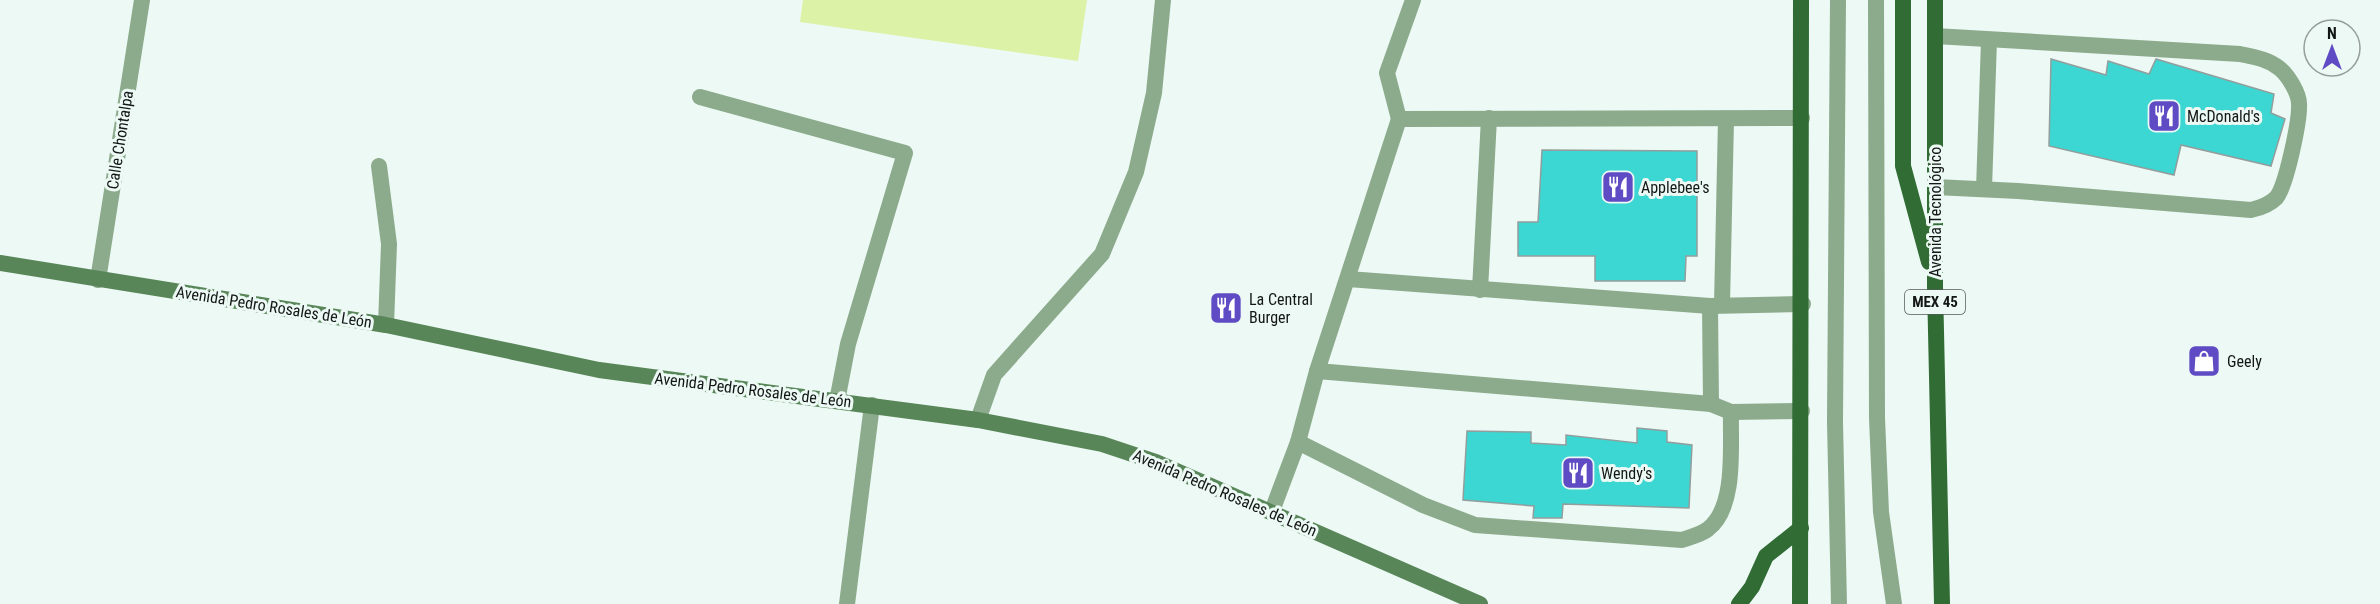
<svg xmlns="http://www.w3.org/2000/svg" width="2380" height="604" font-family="'Roboto Condensed',sans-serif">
<rect width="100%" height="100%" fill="#edf9f4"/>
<polygon fill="#dcf2a6" points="803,0 1087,0 1078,61 800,22"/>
<g fill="#3cd7d2" stroke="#929e9d" stroke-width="1.5">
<polygon points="2051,59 2106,75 2108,61 2149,74 2156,59 2274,94 2271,113 2285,119 2271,166 2181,145 2174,175 2049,146"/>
<polygon points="1542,150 1697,151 1697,256 1686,256 1685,281 1595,281 1595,256 1518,256 1518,222 1538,222"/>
<polygon points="1637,428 1667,431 1667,442 1692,445 1689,508 1563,504 1562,518 1533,518 1534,506 1463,500 1467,431 1531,432 1531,443 1566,445 1566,435 1637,443"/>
</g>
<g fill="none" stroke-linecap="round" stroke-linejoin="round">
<g stroke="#8cab8c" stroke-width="16">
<polyline points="1838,0 1835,422 1839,604"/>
<polyline points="1876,0 1877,418 1881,512 1894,604"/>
<path d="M 1935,36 L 2240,54 C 2254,57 2268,59 2279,68 C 2288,75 2299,93 2299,104 C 2300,120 2286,187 2276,198 C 2269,205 2260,208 2251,210 L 2018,191 L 1935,187"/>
<polyline points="700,97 905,153 848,344 837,401"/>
<polyline points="1399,119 1387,73 1413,0"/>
<polyline points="379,166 389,244 386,325"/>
<polyline points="1984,189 1989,40"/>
<polyline points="1348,279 1710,306 1803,304"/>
<polyline points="1480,290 1489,118"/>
<polyline points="1722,305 1726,119"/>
<polyline points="1710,306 1711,404"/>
<polyline points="1317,371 1711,404 1731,412 1802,411"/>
<polyline points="978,420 994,375 1102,254 1136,172 1154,93 1163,0"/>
<path d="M 1298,442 L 1423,505 L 1475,525 L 1682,540 C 1691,537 1702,534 1708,529 C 1737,507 1730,445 1731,412"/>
<polyline points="1272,511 1298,442 1317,371 1399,119 1802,118"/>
<polyline points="847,604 872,405"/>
</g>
<polyline stroke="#8cab8c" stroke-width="16" points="98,280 142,0"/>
<polyline stroke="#588659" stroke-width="16" points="0,263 386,325 599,370 978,420 1102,444 1156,462 1480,604"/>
<g stroke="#306c34" stroke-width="16">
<polyline points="1903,0 1903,166 1929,262"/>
<polyline points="1935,0 1935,286 1942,604"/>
<polyline points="1739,604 1752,587 1766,556 1801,528"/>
<polyline points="1800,604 1801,0"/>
</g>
</g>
<defs>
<g id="restaurant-square" transform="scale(1.725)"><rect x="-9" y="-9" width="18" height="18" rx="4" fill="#5f4cc4" stroke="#edf9f4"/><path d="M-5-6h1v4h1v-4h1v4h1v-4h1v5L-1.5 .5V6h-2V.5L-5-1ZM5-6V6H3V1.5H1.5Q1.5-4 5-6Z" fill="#fff"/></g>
<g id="shop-square" transform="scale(1.725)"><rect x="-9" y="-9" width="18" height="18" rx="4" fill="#5f4cc4" stroke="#edf9f4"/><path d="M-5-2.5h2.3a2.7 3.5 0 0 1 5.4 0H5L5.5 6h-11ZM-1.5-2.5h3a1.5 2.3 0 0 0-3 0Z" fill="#fff"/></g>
</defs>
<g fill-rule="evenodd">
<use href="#restaurant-square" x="2164" y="116"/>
<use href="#restaurant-square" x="1618" y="187"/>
<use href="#restaurant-square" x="1226" y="308"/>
<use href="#shop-square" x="2204" y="361"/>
<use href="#restaurant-square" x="1578" y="473"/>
</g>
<g text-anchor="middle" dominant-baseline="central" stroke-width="6" stroke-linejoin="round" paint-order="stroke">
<rect fill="#edf9f4" stroke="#545a58" stroke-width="1.5" x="1905" y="290" width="60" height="24" rx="4.5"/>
<g font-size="15" font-weight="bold" fill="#121615">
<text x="1935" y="302">MEX 45</text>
</g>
<g font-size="16" fill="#121615" stroke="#edf9f4" text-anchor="start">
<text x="2187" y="116">McDonald's</text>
<text x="1641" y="187">Applebee's</text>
<text x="1249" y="299">La Central<tspan x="1249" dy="18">Burger</tspan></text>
<text x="2227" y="361">Geely</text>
<text x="1601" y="473">Wendy's</text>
</g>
<g font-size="16" fill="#121615" stroke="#edf9f4">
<text transform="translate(120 140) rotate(-81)">Calle Chontalpa</text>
<text transform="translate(1935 212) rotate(-90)">Avenida Tecnológico</text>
<text transform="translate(274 307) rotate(9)">Avenida Pedro Rosales de León</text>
<text transform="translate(753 390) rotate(7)">Avenida Pedro Rosales de León</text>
<text transform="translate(1225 493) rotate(23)">Avenida Pedro Rosales de León</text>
</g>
</g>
<g transform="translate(2332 48)"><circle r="28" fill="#edf9f4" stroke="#959e9b" stroke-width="1.5"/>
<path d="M0-4.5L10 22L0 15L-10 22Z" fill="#5f4cc4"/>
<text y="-9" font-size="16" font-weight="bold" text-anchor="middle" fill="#121615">N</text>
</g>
</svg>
